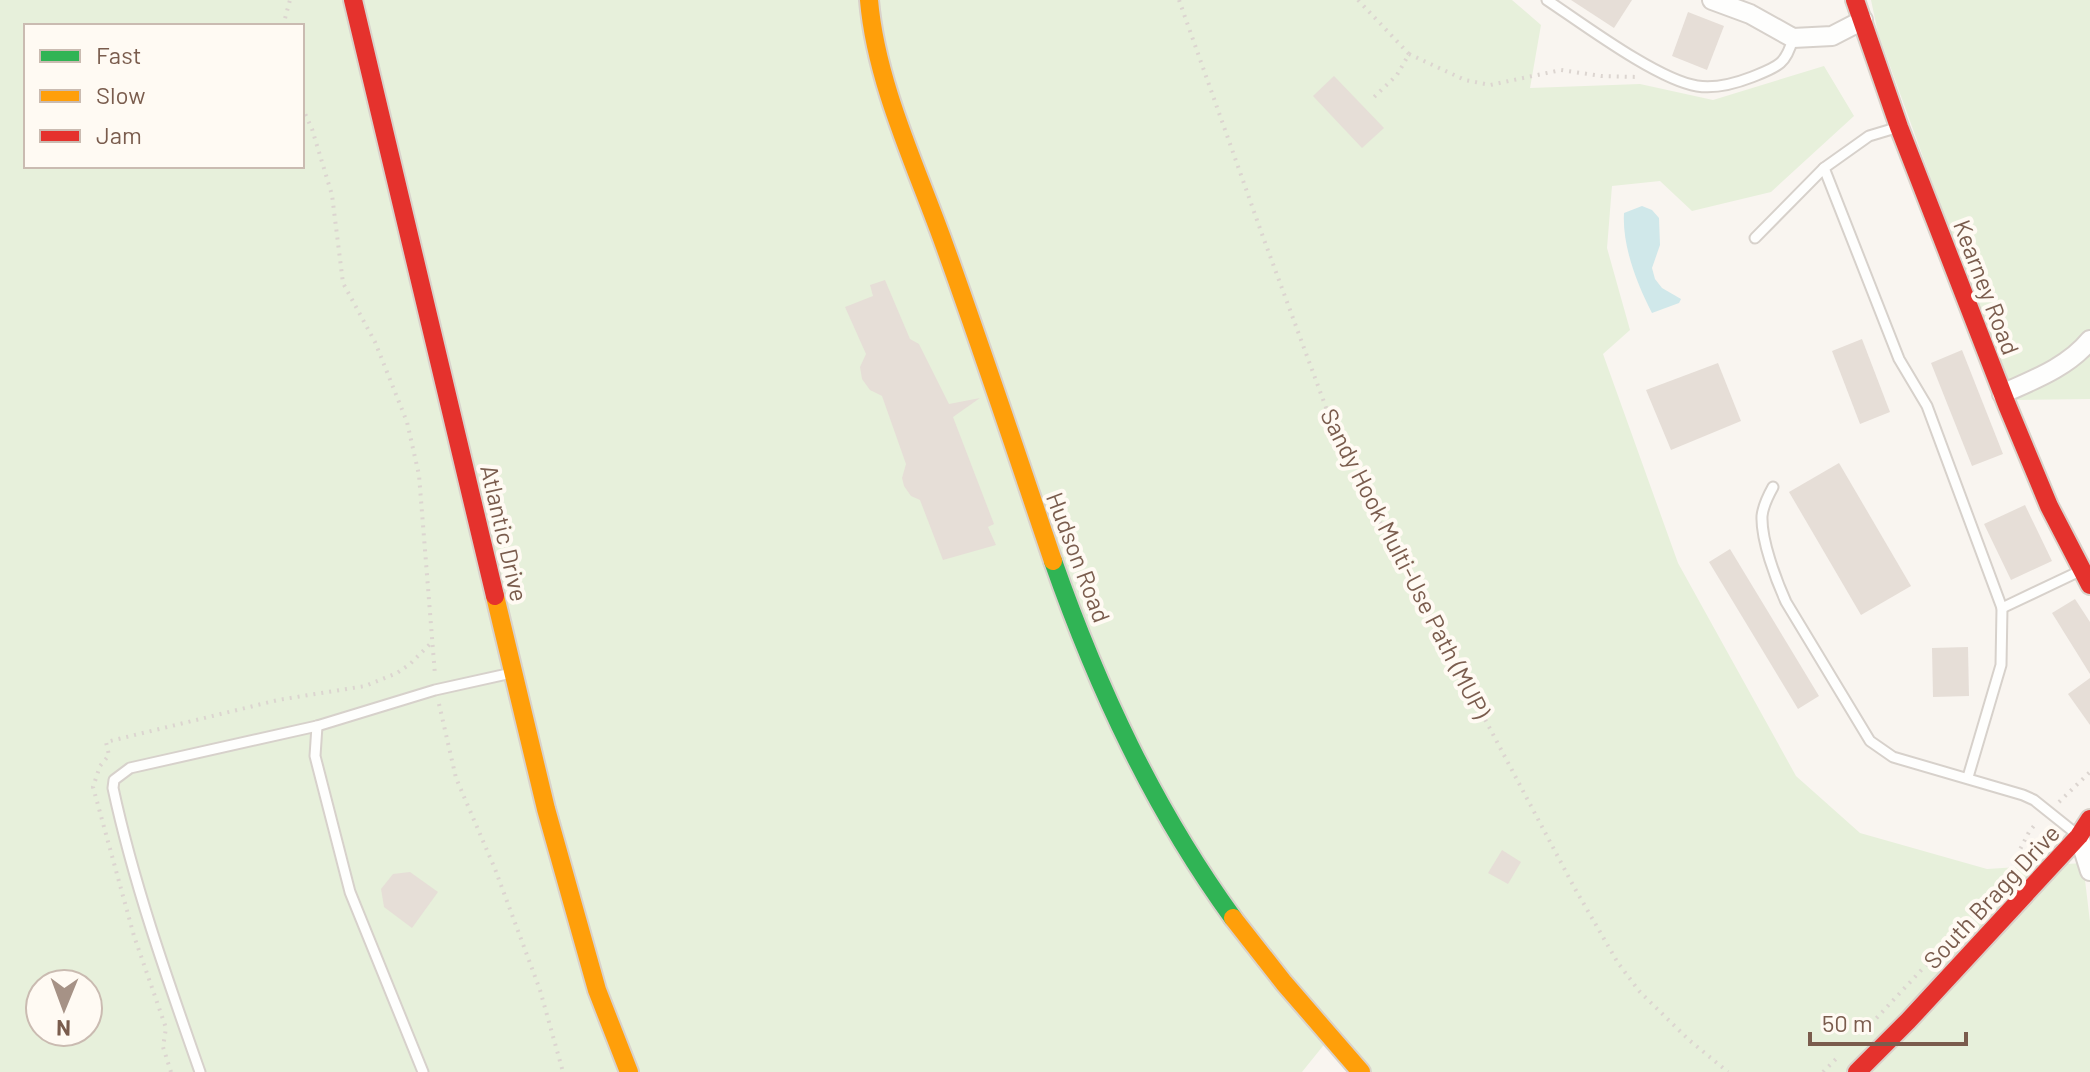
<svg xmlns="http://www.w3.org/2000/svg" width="2090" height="1072" font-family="Barlow,sans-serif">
<rect width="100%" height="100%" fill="#f9f5f0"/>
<g fill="#e7f0db" fill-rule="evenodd">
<path d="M 0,0 L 1512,0 L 1541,25 L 1530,88 L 1640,84 L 1713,100 L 1824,66 L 1854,116 L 1771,192 L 1692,211 L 1660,181 L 1612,186 L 1607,248 L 1630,330 L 1603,354 L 1678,563 L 1796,776 L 1860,833 L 1987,869 L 2083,863 L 2090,922 L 2090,1072 L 1360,1072 L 1327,1041 L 1302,1072 L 0,1072 ZM 26,26 L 302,26 L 302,166 L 26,166 ZM 40,984 L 88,984 L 88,1032 L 40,1032 Z"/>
<polygon points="1871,0 2090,0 2090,399 2015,400 1972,292 1878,33"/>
</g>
<path fill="#d0e8ea" d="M 1642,206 L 1652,210 L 1659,218 L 1660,245 L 1652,268 L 1655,279 L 1662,288 L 1681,299 L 1679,303 L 1652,313 C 1637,284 1622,246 1624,213 Z"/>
<g fill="#e6ded7">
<polygon points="1571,0 1632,0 1614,28"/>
<polygon points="1688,12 1724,26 1707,70 1672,56"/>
<polygon points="1334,76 1384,128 1362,148 1313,96"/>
<polygon points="885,280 910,339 919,344 949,404 980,398 953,417 994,524 988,527 996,545 943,560 920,500 911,496 904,486 902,478 906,464 882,396 870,390 862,379 860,367 866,354 845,307 873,296 870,285"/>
<polygon points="1862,339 1890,412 1860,424 1832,351"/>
<polygon points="1962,350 2003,454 1972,466 1931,363"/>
<polygon points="1718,363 1741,421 1671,450 1646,390"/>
<polygon points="1839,463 1911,586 1861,615 1789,492"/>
<polygon points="2025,505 2052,561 2011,580 1984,524"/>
<polygon points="1730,549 1819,696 1798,709 1709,562"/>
<polygon points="2075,599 2090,622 2090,674 2052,613"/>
<polygon points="1968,647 1969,696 1933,697 1932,648"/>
<polygon points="2090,678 2090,725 2068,694"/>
<polygon points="1502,850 1521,862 1508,884 1488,873"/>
<polygon points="410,872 438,892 412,928 384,907 381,889 393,874"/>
</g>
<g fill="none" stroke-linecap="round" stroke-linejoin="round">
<g stroke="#d7d1cb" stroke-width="13">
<g id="lane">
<path d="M 1547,0 C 1583,24 1658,80 1697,86 C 1716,89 1734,84 1752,77 C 1777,67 1786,65 1793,38"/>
<polyline points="1899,127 1869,136 1824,168 1899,359 1927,406 2002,608 2001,665 1968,777"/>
<polyline points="1755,238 1824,168"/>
<path d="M 1773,487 C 1768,496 1763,506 1762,516 C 1761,540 1776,580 1786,602 L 1870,741 L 1893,757 L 2023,795 L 2034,800 L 2079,836"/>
<polyline points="2002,608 2082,570"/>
<polyline points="317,726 315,756 350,892 423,1072"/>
<path d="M 200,1072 C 167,978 134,885 113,788 L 114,780 L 130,768 L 317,726 L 435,690 L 512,673"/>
</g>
</g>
<g stroke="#d7d1cb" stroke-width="22">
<g id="street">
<polyline points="1712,0 1750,14 1793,38 1832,36 1863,20"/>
<path d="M 2002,394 C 2033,380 2068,367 2090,340"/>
<polyline points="2079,836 2090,871"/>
</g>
</g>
<g stroke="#d9d2cb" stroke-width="22">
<path id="fast" d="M 1053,561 C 1098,689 1154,809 1233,918"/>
</g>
<g stroke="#d9d2cb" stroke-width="22">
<g id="slow">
<path d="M 869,0 C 876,83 916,166 944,244 C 982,349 1017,455 1053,561"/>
<polyline points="495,596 546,809 597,990 629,1072"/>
<polyline points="1233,918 1284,983 1361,1072"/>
</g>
</g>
<g stroke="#d9d2cb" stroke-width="22">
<g id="jam">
<polyline points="353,0 495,596"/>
<polyline points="1855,0 1899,127 2007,405 2049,506 2090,585"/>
<polyline points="1857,1072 1908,1021 2079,836 2090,819"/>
</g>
</g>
<g stroke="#dcd5d0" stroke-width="4" stroke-dasharray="2 6" stroke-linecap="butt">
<polyline points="1179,0 1263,237 1341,448 1574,887 1618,963 1640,992 1689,1040 1728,1072"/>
<polyline points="1358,0 1409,54 1397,75 1373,98"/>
<polyline points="283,26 290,0"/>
<polyline points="1409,54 1465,80 1490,85 1561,70 1601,76 1638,77"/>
<polyline points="302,107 312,129 332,195 343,283 375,342 407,422 419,475 435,675"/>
<polyline points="439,704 456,778 495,869 540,990 563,1072"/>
<polyline points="2059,802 2090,772"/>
<polyline points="1991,896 2011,867 2029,832 2037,822"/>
<polyline points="1871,1024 1969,919"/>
<polyline points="171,1072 163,1047 166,1028 134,936 93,787 100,766 109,755 106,742 278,700 365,686 397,673 410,664 432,642"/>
<polyline points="1823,1072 1839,1056"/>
</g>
<use href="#lane" stroke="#fefefd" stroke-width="9"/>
<use href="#street" stroke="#fefefd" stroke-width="18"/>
<use href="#fast" stroke="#30b455" stroke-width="18"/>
<use href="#slow" stroke="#ff9f0a" stroke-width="18"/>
<use href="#jam" stroke="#e5322d" stroke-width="18"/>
</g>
<g text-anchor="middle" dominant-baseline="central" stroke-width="8" stroke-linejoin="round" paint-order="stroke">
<g font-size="24" fill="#7a5c4d" stroke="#fffaf3">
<text transform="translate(1987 287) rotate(69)">Kearney Road</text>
<text transform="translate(505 533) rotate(77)">Atlantic Drive</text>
<text transform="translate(1079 557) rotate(69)">Hudson Road</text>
<text transform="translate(1406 563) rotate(63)">Sandy Hook Multi-Use Path (MUP)</text>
<text transform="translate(1991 896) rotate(-47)">South Bragg Drive</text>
</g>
</g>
<rect x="24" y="24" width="280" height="144" fill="#fffaf3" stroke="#cabbb1" stroke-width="2"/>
<rect x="40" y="50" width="40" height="12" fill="#30b455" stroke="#cabbb1" stroke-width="2"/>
<text x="96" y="64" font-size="24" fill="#7a5c4d">Fast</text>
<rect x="40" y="90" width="40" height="12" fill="#ff9f0a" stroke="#cabbb1" stroke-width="2"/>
<text x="96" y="104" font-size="24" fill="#7a5c4d">Slow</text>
<rect x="40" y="130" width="40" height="12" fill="#e5322d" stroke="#cabbb1" stroke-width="2"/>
<text x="96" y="144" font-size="24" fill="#7a5c4d">Jam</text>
<g transform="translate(64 1008) rotate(181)"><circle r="38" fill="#fffaf3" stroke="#cabbb1" stroke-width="2"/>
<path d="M0-6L14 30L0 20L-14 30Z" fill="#a69286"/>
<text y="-12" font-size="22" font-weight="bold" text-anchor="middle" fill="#7a5c4d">N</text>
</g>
<path d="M1810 1032v12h156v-12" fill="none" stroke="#7a5c4d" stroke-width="4"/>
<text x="1822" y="1032" font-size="24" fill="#7a5c4d" stroke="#fffaf3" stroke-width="6" paint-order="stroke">50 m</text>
</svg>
